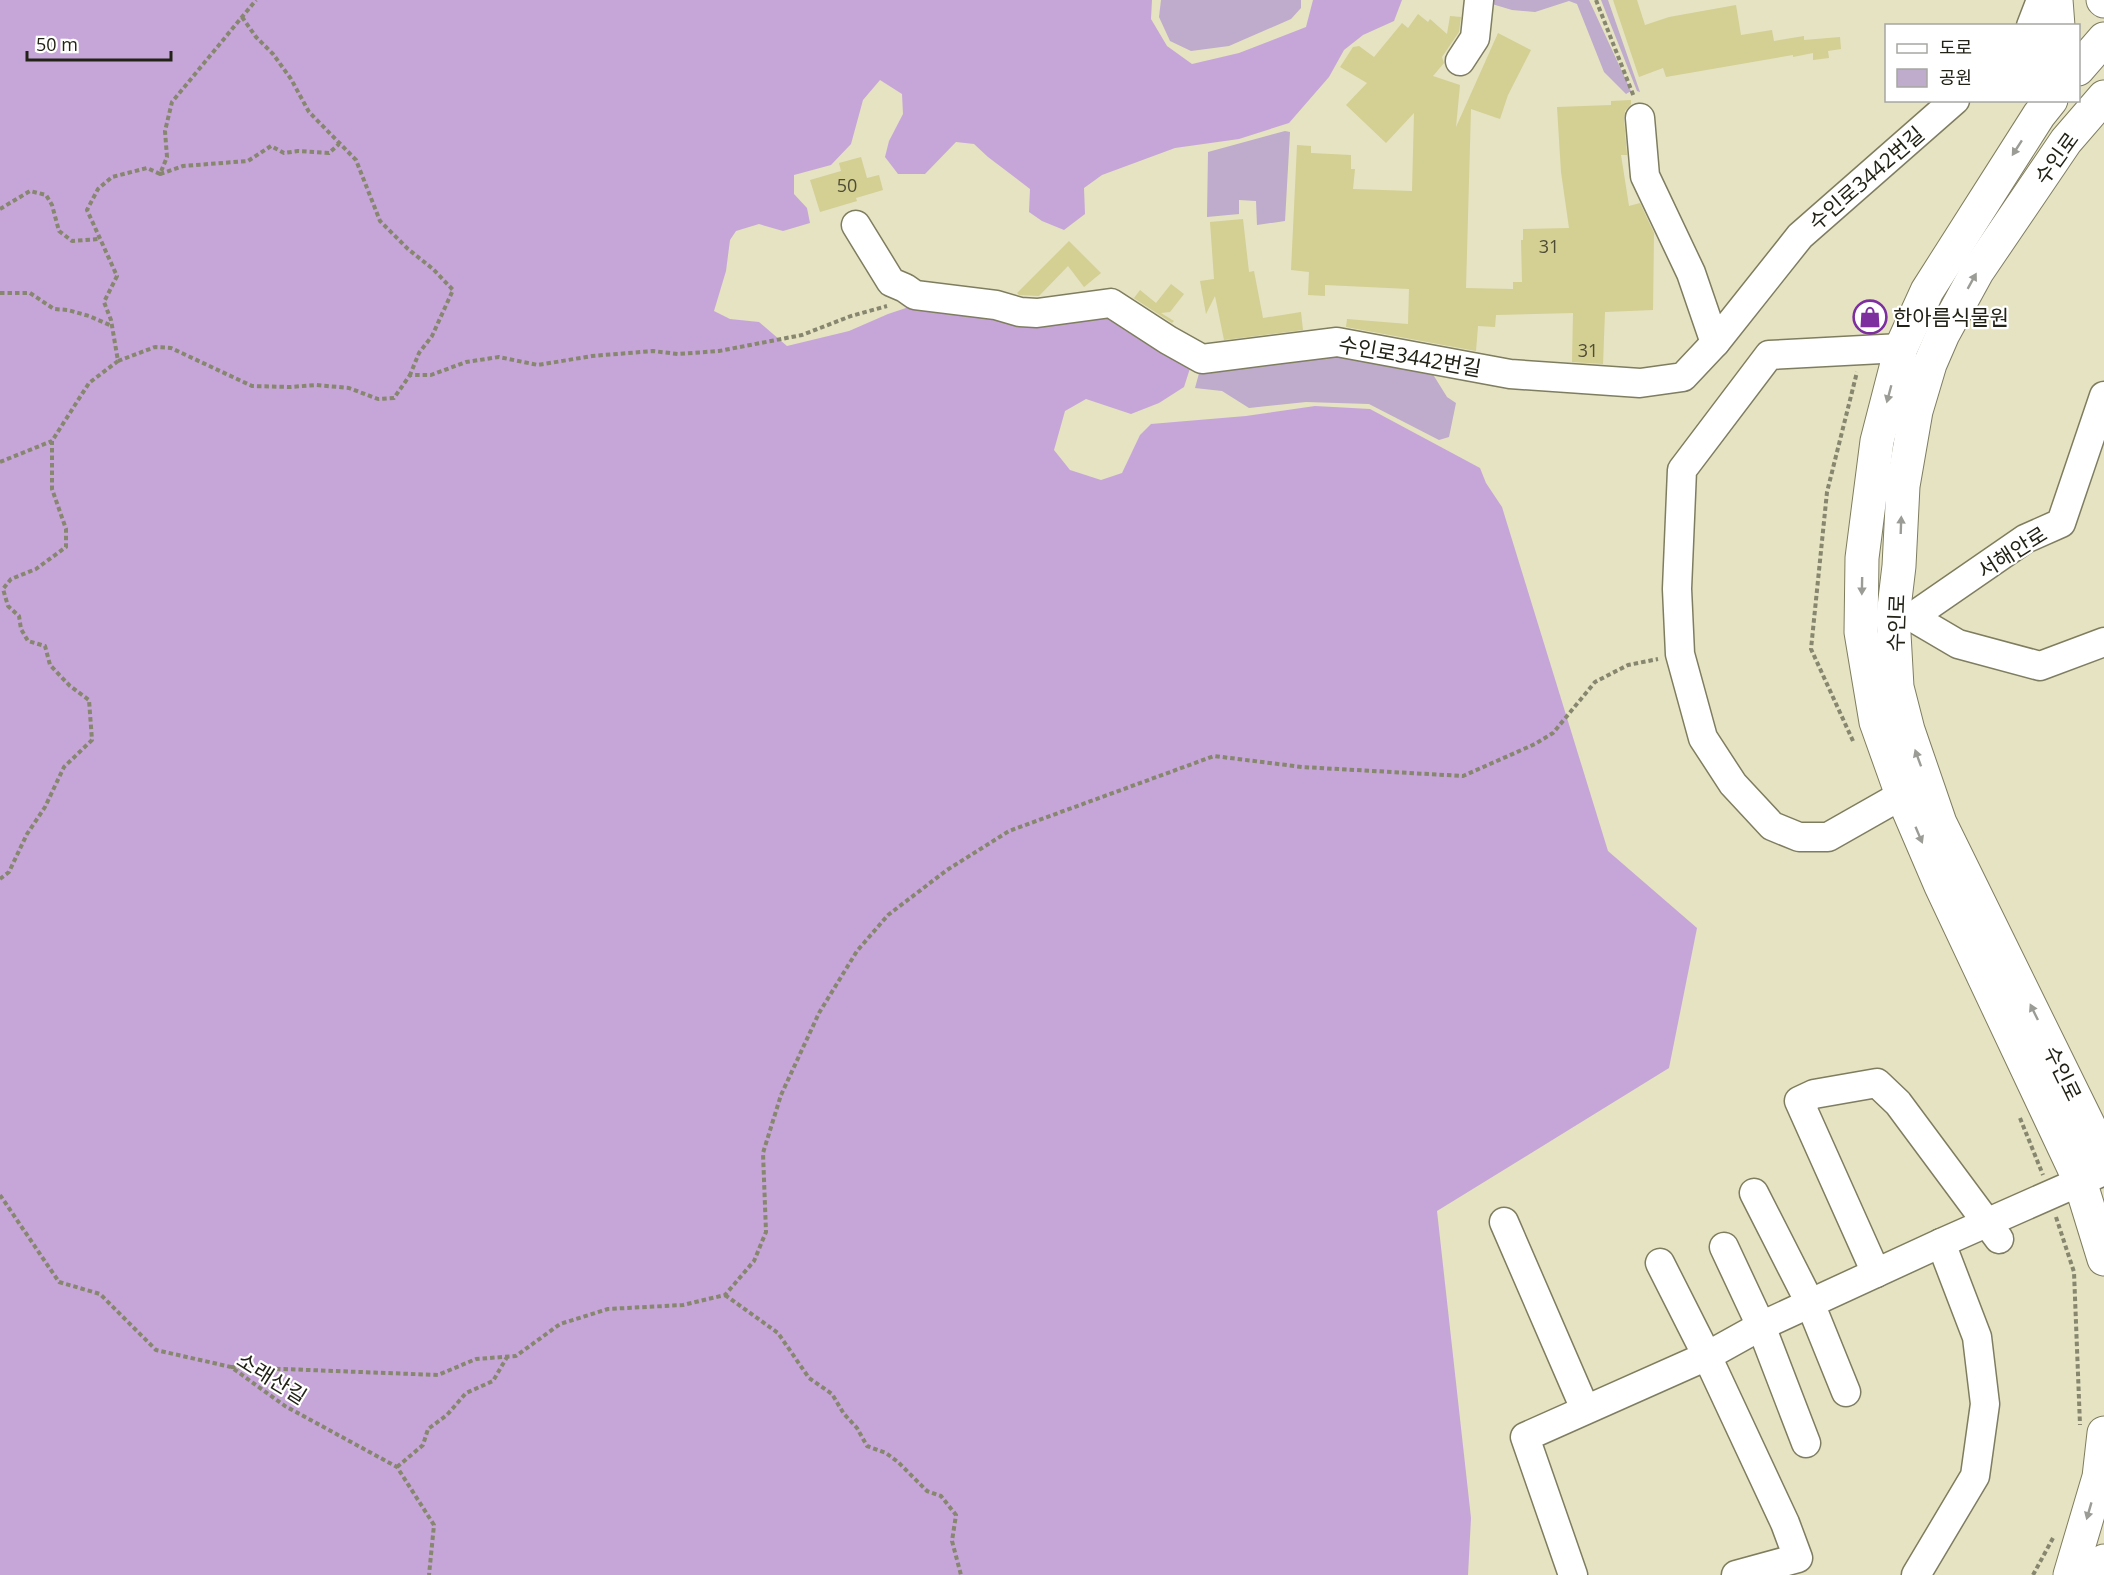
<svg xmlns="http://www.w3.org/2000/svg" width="2104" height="1575" font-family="'Open Sans','Noto Sans KR',sans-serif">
<rect width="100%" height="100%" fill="#e5e3c2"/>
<g fill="#bfabcb">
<polygon points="1161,0 1301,0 1301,8 1291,19 1229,46 1191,51 1170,41 1159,17"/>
<polygon points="1493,0 1589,0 1631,91 1626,94 1604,72 1577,4 1569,1 1535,12 1512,10 1492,4"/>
<polygon points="1601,0 1608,0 1640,92 1637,91"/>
<polygon points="1285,131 1290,132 1285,221 1257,225 1256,201 1239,200 1239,214 1207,217 1208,152"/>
<polygon points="1335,355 1429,368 1447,397 1456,403 1449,437 1439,440 1369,404 1306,402 1249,408 1222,391 1195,388 1201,366"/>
</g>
<polygon fill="#c6a6d8" points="0,0 1152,0 1151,19 1167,46 1192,64 1239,53 1306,27 1313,0 1402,0 1394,21 1363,35 1344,50 1329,77 1289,123 1239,139 1175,148 1102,175 1084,188 1085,214 1064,230 1042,221 1029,212 1030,189 988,157 974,144 956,142 925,174 898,174 885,157 889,141 903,114 902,94 880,80 863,100 851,144 831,165 794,175 794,194 807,208 810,223 783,231 759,224 736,231 730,240 726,271 714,311 730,319 759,322 787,346 849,331 888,314 921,303 1110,314 1193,359 1184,387 1159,403 1131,414 1086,399 1065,411 1054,450 1070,470 1101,480 1122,473 1140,435 1151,424 1246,416 1315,406 1370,409 1480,468 1486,483 1502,507 1608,851 1697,928 1669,1068 1437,1211 1471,1518 1468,1575 0,1575"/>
<g fill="#d4cf93">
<polygon points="1613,0 1637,0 1645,25 1669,17 1736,5 1741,35 1772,30 1774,41 1804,36 1804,40 1840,37 1841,49 1828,51 1829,58 1813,60 1813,53 1793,57 1793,55 1666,77 1663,68 1639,77"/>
<polygon points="1418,14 1428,22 1430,19 1447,34 1450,16 1461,17 1459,32 1442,57 1444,63 1433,76 1460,85 1456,127 1498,33 1531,50 1508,95 1500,119 1471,109 1466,288 1513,289 1513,282 1522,282 1521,240 1523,240 1523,229 1569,228 1561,172 1557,107 1611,105 1611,101 1631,100 1631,104 1625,111 1624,119 1627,155 1621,155 1629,206 1640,203 1654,233 1653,310 1605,312 1603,364 1572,362 1573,313 1496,315 1495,327 1478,326 1476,351 1346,327 1347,319 1408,324 1409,289 1325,285 1325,296 1308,295 1309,272 1291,270 1297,145 1311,146 1311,153 1351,155 1351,169 1355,169 1353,189 1412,191 1414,113 1386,143 1346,105 1367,83 1340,67 1353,47 1359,46 1374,57 1402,23 1408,28"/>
<polygon points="861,157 867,178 879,175 883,190 856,198 857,201 820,212 810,180 841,171 839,163"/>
<polygon points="1243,219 1249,272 1254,271 1263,318 1301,312 1303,330 1224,340 1215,296 1206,314 1200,281 1214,279 1210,222"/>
<polygon points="1069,241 1101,273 1084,287 1068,266 1039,296 1019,295 1017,293"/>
<polygon points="1171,284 1184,294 1170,312 1161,313 1174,321 1172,323 1132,297 1134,298 1140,290 1156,303"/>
</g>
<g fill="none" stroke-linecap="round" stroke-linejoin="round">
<g stroke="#7f7d5f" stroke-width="31">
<g id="minor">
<polyline points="2031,26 2041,0"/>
<polyline points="1460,61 1475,38 1479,0"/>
<polyline points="1640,118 1645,176 1691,273 1715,343 1800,236 1955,100"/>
<polyline points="856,225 891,282 905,288 915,295 996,305 1020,312 1037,313 1111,303 1168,340 1202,359 1337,342 1510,374 1640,383 1683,377 1715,343"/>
<polyline points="1901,348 1769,355 1682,470 1677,589 1680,654 1703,738 1733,784 1772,826 1799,837 1828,837 1902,795"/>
<polyline points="1895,616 1912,617 1958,644 2040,666 2104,642"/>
<polyline points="1912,617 2025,539 2061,523 2104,396"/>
<polyline points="1754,1193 1810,1303 1846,1392"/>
<polyline points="1504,1222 1585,1409"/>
<polyline points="1724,1247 1761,1326 1806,1443"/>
<polyline points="1660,1263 1707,1356 1785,1523 1798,1558 1736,1575"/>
<polyline points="1876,1273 1799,1101 1814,1094 1877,1083 1898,1103 1999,1239"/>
<polyline points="1573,1575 1525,1437 1707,1356 1761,1326 1941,1243 2104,1171"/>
<polyline points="1916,1575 1975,1476 1985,1404 1977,1337 1941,1243"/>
</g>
</g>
<g stroke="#7f7d5f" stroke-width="35">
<g id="major">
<polyline points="2056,0 2058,26"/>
<polyline points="2103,0 2104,1"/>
<polyline points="2078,69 2104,39"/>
<polyline points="2104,97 2066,141 1977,272 1943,334 1930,364 1916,411 1903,486 1899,566 1893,616 1897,687 1908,730 1940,823 2089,1126 2104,1160"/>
<polyline points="2051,100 2039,115 1927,291 1901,348 1877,441 1862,558 1861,632 1876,722 1902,795 1941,886 2080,1181 2104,1259"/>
<polyline points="2070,1575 2099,1477 2104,1433"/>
<polyline points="2098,1575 2104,1561"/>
</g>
</g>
<g stroke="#87866f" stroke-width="4" stroke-dasharray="4.5 3" stroke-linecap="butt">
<polyline points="1596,0 1634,97"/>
<polyline points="242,17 256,37 273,54 291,79 309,112 356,160 380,221 408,249 433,269 453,290 432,336 419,353 410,375"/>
<polyline points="160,174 183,166 248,161 271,146 284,153 298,151 329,153 339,144"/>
<polyline points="0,209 30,191 46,195 52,205 59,231 72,241 99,239"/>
<polyline points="0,293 30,293 54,309 68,310 89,316 112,326"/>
<polyline points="118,361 155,347 171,348 252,386 291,387 316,385 349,388 378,399 394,398 410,375 431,375 466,362 499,357 538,365 592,356 653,351 678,354 719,351 802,335 851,316 887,306"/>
<polyline points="0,462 52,441"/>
<polyline points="1853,741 1811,649 1827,492 1857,372"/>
<polyline points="0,879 9,872 27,834 45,807 64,767 92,740 89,700 70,686 50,665 45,646 28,641 21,629 19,616 8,606 3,589 11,579 36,569 66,547 66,529 52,489 52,441 89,383 118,361 111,320 104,302 117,276 87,210 98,189 112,177 147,168 160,174 167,157 165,131 172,102 256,0"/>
<polyline points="2020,1118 2043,1175"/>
<polyline points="0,1195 59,1282 100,1294 156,1350 231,1367 285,1406 397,1467 434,1525 429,1575"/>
<polyline points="2056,1217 2074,1272 2080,1425"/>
<polyline points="725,1295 778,1333 809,1378 832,1394 844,1414 857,1428 867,1446 886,1453 898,1462 927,1491 941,1496 956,1515 952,1541 961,1575"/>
<polyline points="231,1367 438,1375 476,1359 516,1356 560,1324 608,1309 683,1305 725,1295 754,1261 766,1232 763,1153 781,1095 819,1013 857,951 888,915 947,870 1009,831 1214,756 1302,767 1463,776 1535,744 1553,733 1595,682 1628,665 1658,659"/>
<polyline points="397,1467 423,1445 428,1429 447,1415 466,1393 493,1381 507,1357"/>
<polyline points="2033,1575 2053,1538"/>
</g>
<use href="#minor" stroke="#fff" stroke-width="28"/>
<use href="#major" stroke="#fff" stroke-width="33"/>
</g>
<defs><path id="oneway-solid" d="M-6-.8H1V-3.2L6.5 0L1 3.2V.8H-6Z" transform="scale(1.5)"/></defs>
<g fill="#9c9c96">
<use href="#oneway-solid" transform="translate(2017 148) rotate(123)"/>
<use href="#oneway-solid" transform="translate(1972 281) rotate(-61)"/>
<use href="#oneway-solid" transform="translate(1889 394) rotate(105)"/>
<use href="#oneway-solid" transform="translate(1901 525) rotate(-88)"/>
<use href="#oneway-solid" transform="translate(1862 586) rotate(91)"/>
<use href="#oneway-solid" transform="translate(1918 758) rotate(-110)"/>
<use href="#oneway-solid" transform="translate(1919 835) rotate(67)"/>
<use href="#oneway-solid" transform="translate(2034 1012) rotate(-116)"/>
<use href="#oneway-solid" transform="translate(2089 1511) rotate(106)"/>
</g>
<defs>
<g id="shop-ring" transform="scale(1.725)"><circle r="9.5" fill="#fff" stroke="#7d2fa0" stroke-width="1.5"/><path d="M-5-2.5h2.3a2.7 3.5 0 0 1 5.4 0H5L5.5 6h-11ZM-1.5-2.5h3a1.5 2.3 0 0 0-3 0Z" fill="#7d2fa0"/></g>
</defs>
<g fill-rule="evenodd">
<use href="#shop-ring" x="1870" y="317"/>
</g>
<g text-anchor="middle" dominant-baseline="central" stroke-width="4.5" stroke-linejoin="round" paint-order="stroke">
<g font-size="18" fill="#4f4d35">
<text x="847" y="185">50</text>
<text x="1549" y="246">31</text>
<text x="1588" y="350">31</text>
</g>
<g font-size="21" fill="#232216" stroke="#fff">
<text transform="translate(2056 158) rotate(-54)">수인로</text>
<text transform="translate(1866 178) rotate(-41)">수인로3442번길</text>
<text transform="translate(1410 356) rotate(10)">수인로3442번길</text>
<text transform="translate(2012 552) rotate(-32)">서해안로</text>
<text transform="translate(1896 623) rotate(-88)">수인로</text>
<text transform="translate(2063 1073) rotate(64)">수인로</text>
<text transform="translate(272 1378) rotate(32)">소래산길</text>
</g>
<g font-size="21" fill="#232216" stroke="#fff" text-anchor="start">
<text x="1893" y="317">한아름식물원</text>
</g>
</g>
<rect x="1885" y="24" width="195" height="78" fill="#ffffff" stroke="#a7a7a2" stroke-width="1.5"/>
<rect x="1897" y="44" width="30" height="9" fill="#ffffff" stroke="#a7a7a2" stroke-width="1.5"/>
<text x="1939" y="54" font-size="18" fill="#232216">도로</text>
<rect x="1897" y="69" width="30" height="18" fill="#bfabcb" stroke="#a7a7a2" stroke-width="1.5"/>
<text x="1939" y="84" font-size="18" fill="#232216">공원</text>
<path d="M27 51v9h144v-9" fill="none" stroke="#232216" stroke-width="3"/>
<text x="36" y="51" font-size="18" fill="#232216" stroke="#ffffff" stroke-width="4.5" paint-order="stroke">50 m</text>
</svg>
